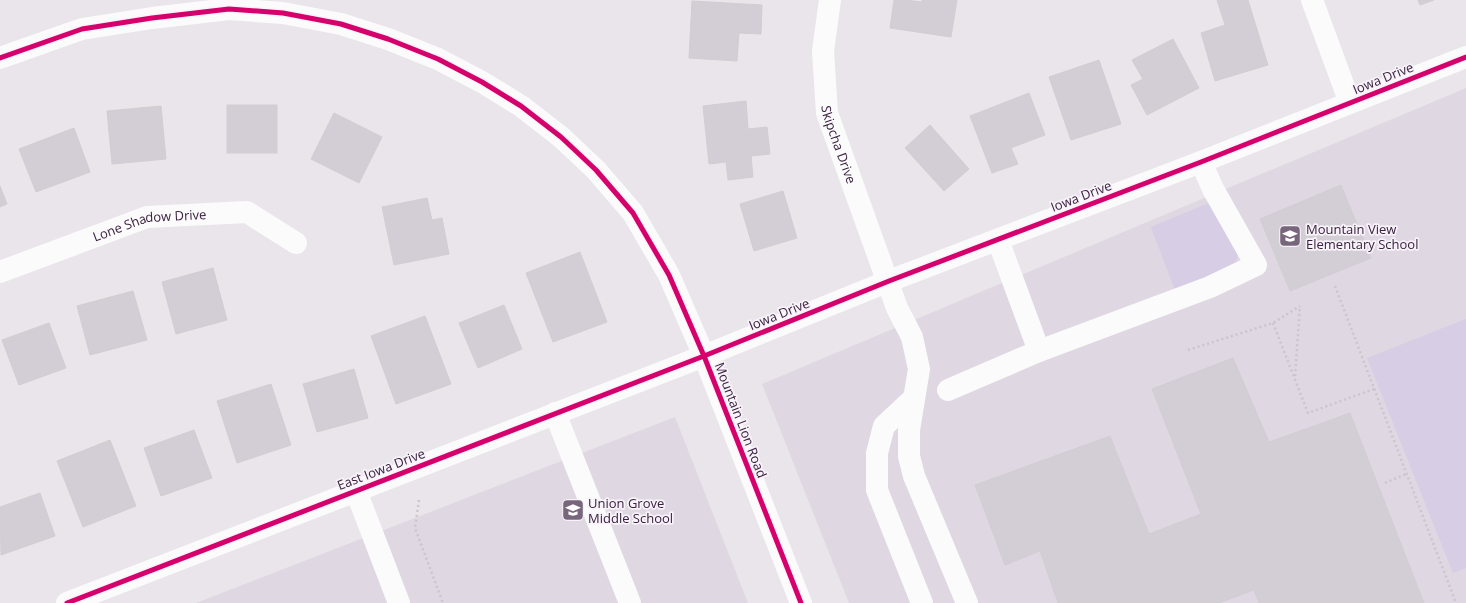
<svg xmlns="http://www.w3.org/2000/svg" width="1466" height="603" font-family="'Open Sans',sans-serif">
<rect width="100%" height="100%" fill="#e9e5ea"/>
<g fill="#dfd7e2">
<polygon points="1466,88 1466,603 849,603 762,384"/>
<polygon points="675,417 748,603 196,603"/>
</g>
<g fill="#d7cde4">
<polygon points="1221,198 1238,252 1234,272 1178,298 1151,227"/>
<polygon points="1466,319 1466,568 1453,573 1367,358"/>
</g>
<g fill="#d3ced5" stroke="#d2cdd3">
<polygon points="894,0 906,0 922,2 922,0 957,0 951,37 890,28"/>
<polygon points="1217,0 1248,0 1268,65 1215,81 1201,33 1225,25"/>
<polygon points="1418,0 1434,0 1420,5"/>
<polygon points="692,1 762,5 761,34 739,33 737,61 689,58"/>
<polygon points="1173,39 1199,88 1147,115 1131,85 1143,79 1132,60"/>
<polygon points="1099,60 1121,124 1071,140 1049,77"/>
<polygon points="1029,93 1045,135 1011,148 1018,164 992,173 970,116"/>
<polygon points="746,101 748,129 767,127 770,154 751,156 753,177 728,180 726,162 709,164 703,106"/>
<rect x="227" y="105" width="50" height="48"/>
<polygon points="161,106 166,159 112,164 107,111"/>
<polygon points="334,113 382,137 359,183 311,159"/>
<polygon points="930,125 969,169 944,191 905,148"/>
<polygon points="74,128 90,172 36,192 19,149"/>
<polygon points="1341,185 1371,258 1290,291 1260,219"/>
<polygon points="0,186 7,204 0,207"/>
<polygon points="783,191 797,238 754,251 740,204"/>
<polygon points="427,198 432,220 442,218 449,254 394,265 382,207"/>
<polygon points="580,252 607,322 553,342 526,273"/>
<polygon points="213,268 227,320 176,334 162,282"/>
<polygon points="133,291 147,340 90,355 77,306"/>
<polygon points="504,305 522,349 478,368 459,323"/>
<polygon points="425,316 451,384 396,404 371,336"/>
<polygon points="49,323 66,368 19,385 2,340"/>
<polygon points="1233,358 1269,442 1350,413 1424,603 1259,603 1254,590 1219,603 1058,603 1040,551 1005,565 975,485 1110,436 1149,534 1201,514 1152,389"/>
<polygon points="354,369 368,418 317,432 303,384"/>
<polygon points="271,384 291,445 237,463 217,401"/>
<polygon points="194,430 212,478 161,496 144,448"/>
<polygon points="110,440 136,506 83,527 57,461"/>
<polygon points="40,493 55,536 1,555 0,507"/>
</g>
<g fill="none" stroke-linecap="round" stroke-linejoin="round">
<g stroke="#ccc5cd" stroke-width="2.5" stroke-dasharray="2 3" stroke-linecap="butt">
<polyline points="1335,286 1456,603"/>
<polyline points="1273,323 1308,413 1374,389"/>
<polyline points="1188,350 1273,323 1300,306"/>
<polyline points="1295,376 1300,306"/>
<polyline points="1385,483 1406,474"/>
<polyline points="419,500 415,528 443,603"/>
</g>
<g stroke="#fcfbfc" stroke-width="22">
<path id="s1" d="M 830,0 L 823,51 L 827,113 L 897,308 L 912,337 L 919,369 L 909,430 L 909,456 L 914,476 L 967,603"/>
<polyline points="1312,0 1350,103"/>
<polyline points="0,58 82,29 152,18 229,9 283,13 341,24 388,39 438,59 482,82 521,106 561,137 596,170 633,213 669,275 704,356 801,603"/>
<polyline points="998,240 1039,351"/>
<path id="s2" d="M 0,272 L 147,217 L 247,212 L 296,243"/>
<polyline points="948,390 1039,351 1210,287 1256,265 1213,189 1201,162"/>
<polyline points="914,398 884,426 877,453 877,490 922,603"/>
<polyline points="555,413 630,603"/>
<polyline points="356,491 399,603"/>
<polyline points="67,603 704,356 889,281 1201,162 1466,57"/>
</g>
<g stroke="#f7f3f9" stroke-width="8">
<g id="cycleway">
<polyline points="0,58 82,29 152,18 229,9 283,13 341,24 388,39 438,59 482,82 521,106 561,137 596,170 633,213 669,275 704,356 801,603"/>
<polyline points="67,603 704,356 889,281 1201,162 1466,57"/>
</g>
</g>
<use href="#cycleway" stroke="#d6006c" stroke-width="5"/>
</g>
<defs>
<g id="school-square" transform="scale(1.15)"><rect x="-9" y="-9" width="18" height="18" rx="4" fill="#78667c" stroke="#f7f3f9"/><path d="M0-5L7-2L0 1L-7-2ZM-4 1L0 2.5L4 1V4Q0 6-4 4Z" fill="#fff"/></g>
</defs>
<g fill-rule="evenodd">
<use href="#school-square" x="1290" y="236"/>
<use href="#school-square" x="573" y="510"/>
</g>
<g text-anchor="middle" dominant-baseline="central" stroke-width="3.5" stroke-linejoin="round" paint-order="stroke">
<g font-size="13" fill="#3b2140" stroke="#f7f3f9">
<text transform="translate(1383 78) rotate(-22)">Iowa Drive</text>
<text stroke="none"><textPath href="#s1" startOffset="147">Skipcha Drive</textPath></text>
<text transform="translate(1081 196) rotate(-21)">Iowa Drive</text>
<text stroke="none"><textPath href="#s2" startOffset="158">Lone Shadow Drive</textPath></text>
<text transform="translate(779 314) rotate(-22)">Iowa Drive</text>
<text transform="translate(741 420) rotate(69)">Mountain Lion Road</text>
<text transform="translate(381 469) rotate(-21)">East Iowa Drive</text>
</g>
<g font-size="13" fill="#3b2140" stroke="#f7f3f9" text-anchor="start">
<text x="1306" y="229">Mountain View<tspan x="1306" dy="15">Elementary School</tspan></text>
<text x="588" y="503">Union Grove<tspan x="588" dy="15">Middle School</tspan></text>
</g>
</g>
</svg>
